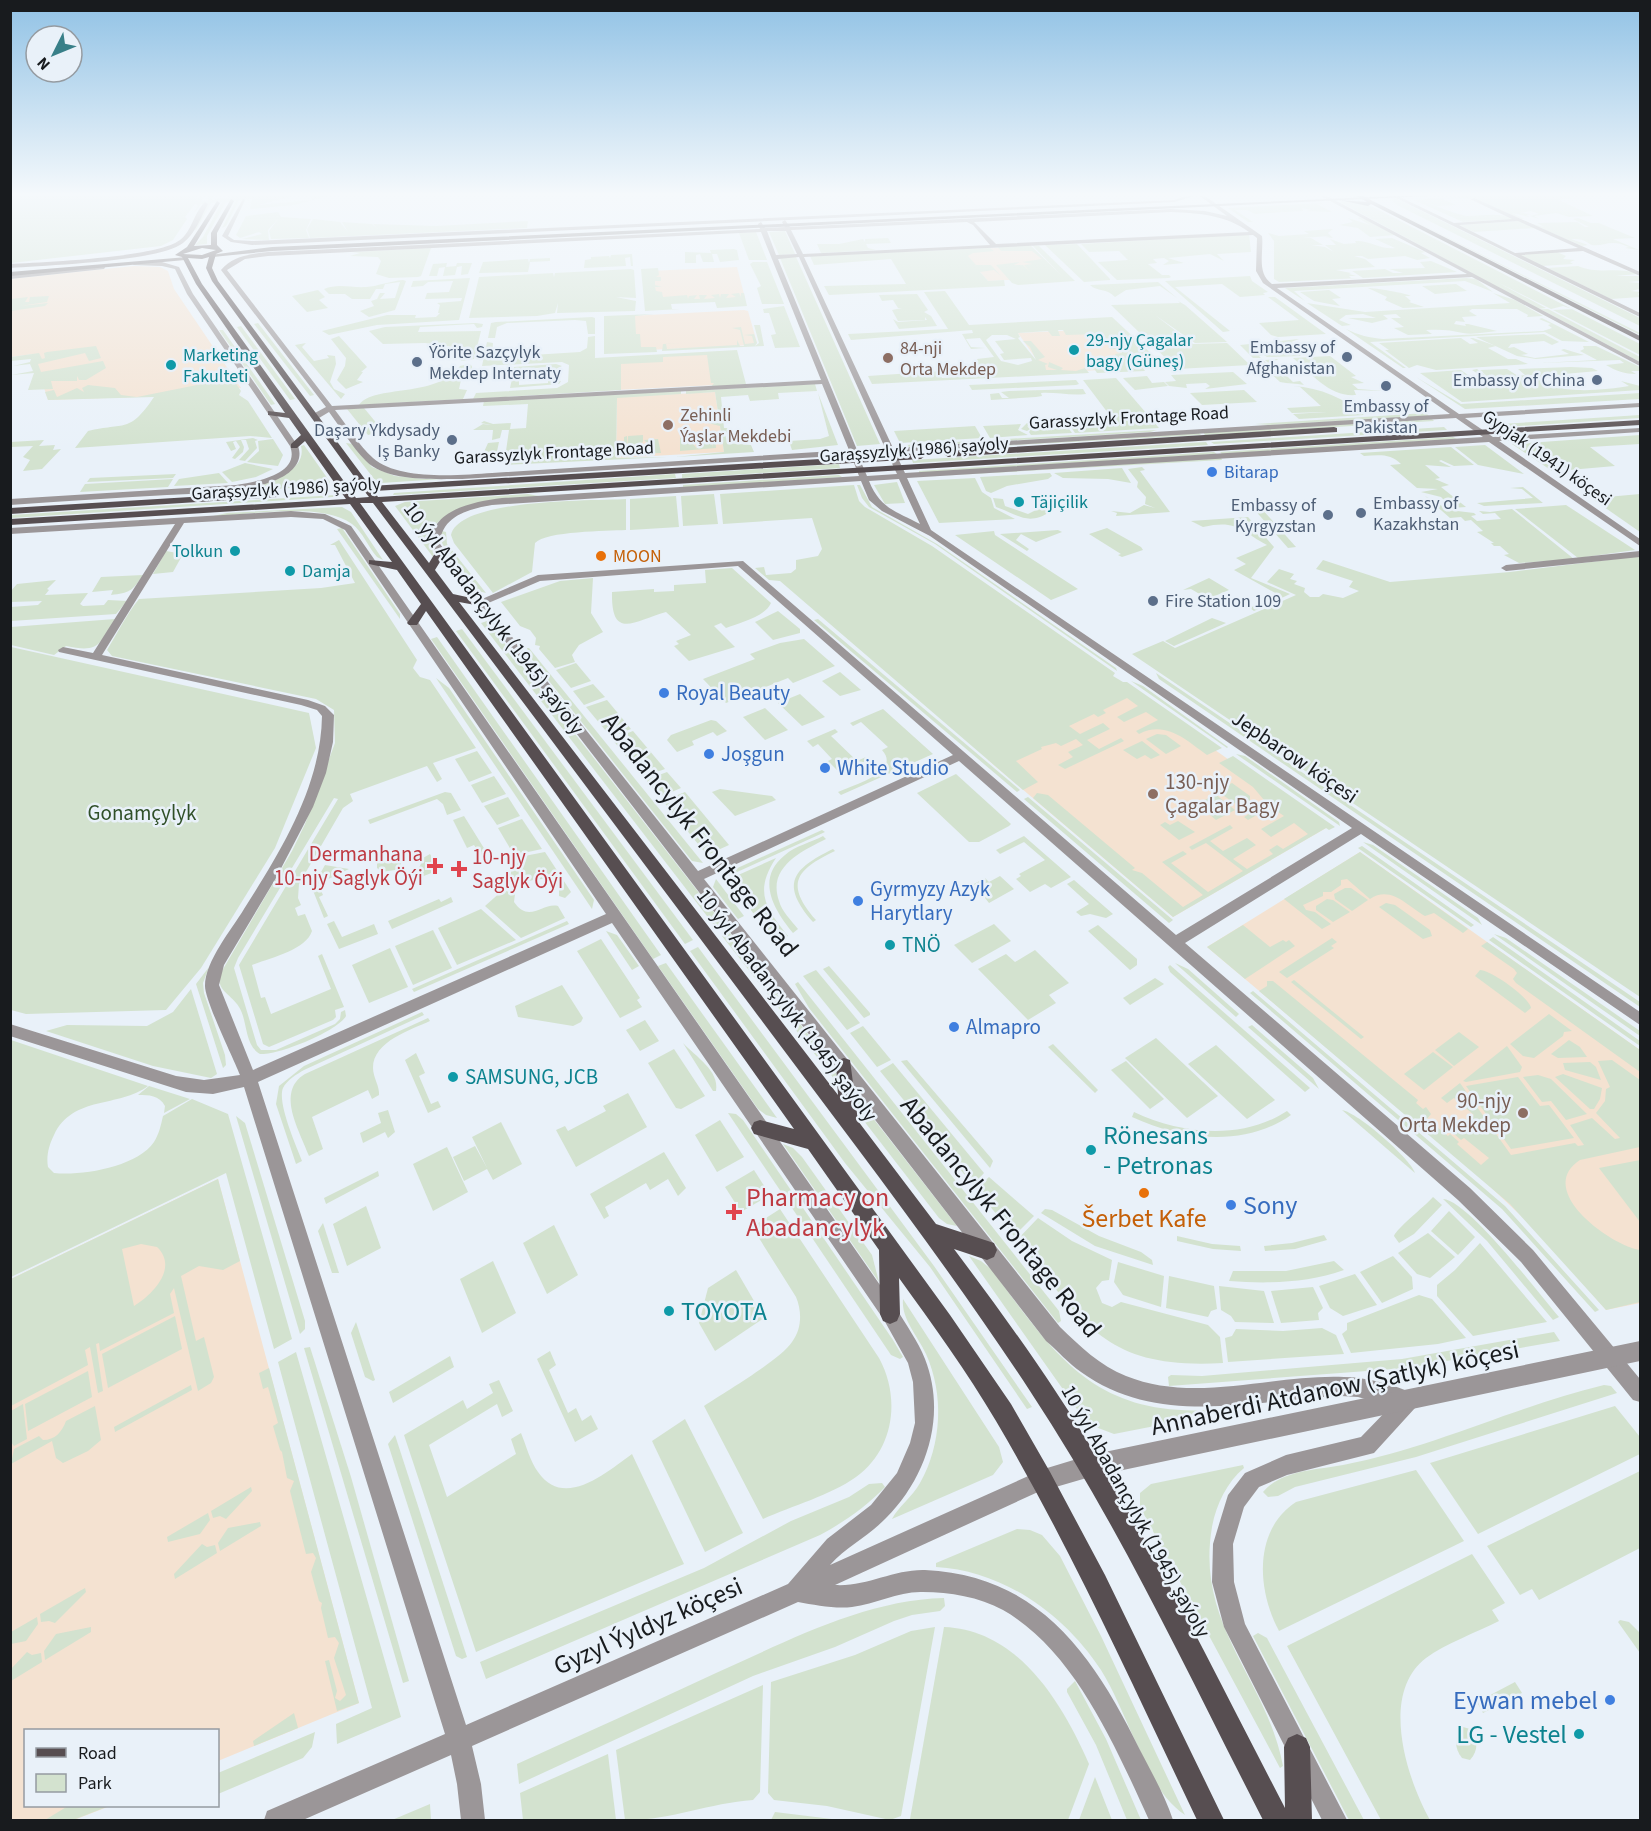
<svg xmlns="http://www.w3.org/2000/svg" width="1651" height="1831" font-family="'Source Sans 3',sans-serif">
<rect width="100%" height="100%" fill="#e9f1f9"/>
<g fill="#f4e2d1">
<polygon points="1031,246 1063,277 988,281 961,250"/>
<polygon points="134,266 160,267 168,271 174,289 241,388 196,395 48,400 33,354 11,357 10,279"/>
<polygon points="737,267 745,298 652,302 649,271"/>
<polygon points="744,310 748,311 757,343 753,345 606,352 606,318 610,317"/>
<polygon points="1101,329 1135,368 1046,373 1018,333"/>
<polygon points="731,353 736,384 595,391 597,360"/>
<polygon points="715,392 724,452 616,458 617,397"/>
<polygon points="1134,693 1326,828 1173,917 988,760"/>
<polygon points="1360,852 1640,1050 1640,1303 1606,1310 1535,1229 1480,1177 1207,947"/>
<polygon points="218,1179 359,1703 218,1761 218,1730 26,1730 26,1806 110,1806 74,1820 11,1820 11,1279"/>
</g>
<g fill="#d3e2cf" fill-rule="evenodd">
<polygon points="10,196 196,196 197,201 199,196 202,196 202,201 208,200 209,196 212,196 212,200 236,196 294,196 258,205 312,200 311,196 328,196 294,205 250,209 252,199 239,200 226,226 222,228 236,201 226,202 207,236 207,244 195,245 203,237 222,202 211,203 196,230 194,229 208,204 201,204 194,213 198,205 195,204 185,217 187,219 173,240 161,246 11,263"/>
<polygon points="1455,196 1569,196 1570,198 1559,200 1593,216 1569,217 1556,213 1534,216 1539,219 1530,216 1539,214 1531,211 1520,213 1531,214 1526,215 1530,217 1512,213 1524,219 1521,219 1472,198 1444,198 1467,196 1410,198"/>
<polygon points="1395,198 1640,318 1640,326 1397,205 1392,201"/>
<path d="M 1441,198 L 1456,205 L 1437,206 L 1423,201 C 1429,204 1462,216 1467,216 C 1485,216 1498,212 1514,219 L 1463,222 L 1414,200 Z"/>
<polygon points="1343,201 1367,204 1640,344 1640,355 1553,310 1572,309 1563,306 1551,309 1497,282 1546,308 1538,309 1340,202"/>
<polygon points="1374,201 1640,333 1640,335"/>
<polygon points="1326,203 1317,204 1332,212 1305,211 1312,210 1302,208 1303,211 1284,212 1273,208 1283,212 1255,214 1247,210 1235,210 1253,222 1248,222 1228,208"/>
<polygon points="278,212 281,217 311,219 306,230 309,238 271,239 269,231 278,219 268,230 269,240 242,239 262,234 259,232 240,238 236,235 246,216"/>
<polygon points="1361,217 1395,235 1370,237 1358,228 1339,225 1353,222 1348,218 1370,225 1358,218"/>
<path d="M 1578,218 L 1591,223 L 1599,223 L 1635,238 L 1613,239 L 1639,250 L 1625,248 L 1629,247 C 1610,238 1604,247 1592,245 C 1588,244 1586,238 1571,239 L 1588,245 L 1582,246 L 1529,223 L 1544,227 L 1537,223 L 1577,222 L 1585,227 L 1589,227 L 1573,219 Z"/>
<polygon points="313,219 340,222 348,232 342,222 372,224 378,229 373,224 436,226 528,221 527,228 310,238 307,229"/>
<polygon points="1519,221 1535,228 1474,232 1459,225"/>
<path d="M 1333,229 L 1328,233 L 1333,238 L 1325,237 L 1329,236 L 1302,238 L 1311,238 L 1323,245 L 1311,245 L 1325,247 L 1334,252 L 1325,245 L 1336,245 L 1330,239 L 1344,244 L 1356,243 L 1355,241 C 1370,240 1381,250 1395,248 L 1375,239 L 1392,238 L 1425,252 L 1421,253 L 1430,258 L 1417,260 L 1405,256 L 1368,259 L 1362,256 L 1354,256 L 1365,259 L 1375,267 L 1336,270 L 1351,273 L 1349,274 L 1356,276 L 1349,276 L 1351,278 L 1360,278 L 1279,282 L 1274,279 L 1274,241 L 1268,233 L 1279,236 L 1309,234 L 1304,231 Z"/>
<polygon points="785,231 795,254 779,255 769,232"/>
<polygon points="756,232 767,260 749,260 739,233"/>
<polygon points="1249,234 1251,252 1217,254 1224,261 1210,254 1168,258 1184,263 1163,265 1169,261 1164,258 1153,259 1157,263 1148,264 1162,275 1169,275 1171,277 1169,278 1117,280 1098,262 1128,260 1119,251 1089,252 1081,244"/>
<polygon points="888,238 891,243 866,244 868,248 876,250 821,253 817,244 839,244 863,239 865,242 865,239"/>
<polygon points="1077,244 1110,279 1110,280 1084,282 1045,245"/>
<polygon points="1030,245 1063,277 1032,245 1039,246 1075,281 1018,285 1012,283 996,265 1020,262 1014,265 1023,265 1031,273 1024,265 1032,264 1022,262 1042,259 1032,251 1001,251 998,247"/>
<polygon points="431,248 421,276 418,277 389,278 376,274 381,261 378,257 350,256 360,253 352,252"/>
<polygon points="990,248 994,251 973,253 968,256 976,265 991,265 1001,276 994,270 980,272 988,281 1004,280 1005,286 829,295 824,286 906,284 891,259 814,265 810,256"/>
<polygon points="734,249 737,250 739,260 720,262 717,254 712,254 714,262 703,262 700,254 696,255 696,263 685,263 685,252 711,253 710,250"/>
<polygon points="1557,252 1566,256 1563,259 1575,260 1570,262 1573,264 1542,266 1519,255"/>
<polygon points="632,254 633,266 631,266 630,257 625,258 626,266 584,268 585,260 591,259 591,257 609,256 610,258 611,255"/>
<polygon points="796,257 880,444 857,446 780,258"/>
<polygon points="550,258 550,261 530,262 528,272 479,273 483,262 528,259 529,263 530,259"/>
<polygon points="1431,261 1457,272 1363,278 1352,271 1385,269 1393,273 1403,273 1389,269 1425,268 1420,262"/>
<polygon points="753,262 767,262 784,304 762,304 757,288 761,286 750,264"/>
<polygon points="447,263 446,267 456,266 457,263 472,263 468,274 461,275 462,266 457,267 455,275 443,276 445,267 439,268 437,276 429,276 433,264"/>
<path d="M 1578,266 C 1598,275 1620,266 1638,274 L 1615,276 L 1640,276 L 1640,281 L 1628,282 L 1640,283 L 1640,289 L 1631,291 L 1640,292 L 1638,294 L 1640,297 L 1611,299 L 1547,268 Z"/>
<polygon points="658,268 659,275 656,277 661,277 661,281 655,281 655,285 662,287 655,287 656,291 662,292 663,297 687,295 688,299 689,296 697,295 694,299 700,299 699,295 707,295 704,299 715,298 711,295 719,294 720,298 721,294 729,294 726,298 736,297 731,294 739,293 741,297 741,293 744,293 747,306 717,308 715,302 671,304 672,309 680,309 645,311 641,269"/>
<polygon points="631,269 634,270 636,298 616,297 636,301 635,311 557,313 558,303 555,313 537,316 469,318 479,277 553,273 554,277 555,273"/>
<polygon points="1250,276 1252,281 1268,292 1263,293 1265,295 1240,297 1222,284 1175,287 1230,331 1223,332 1165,281"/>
<polygon points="470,278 459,320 377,325 329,335 322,331 387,315 416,315 415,318 436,317 440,313 438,313 440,305 437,303 461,301 462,298 425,299 427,293 449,292 453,281 428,282 423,286 411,287 413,281"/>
<polygon points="1466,278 1476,279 1493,292 1465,281 1294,291 1305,301 1285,288"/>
<path d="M 403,280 L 406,281 L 395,310 L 369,317 L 360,311 L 374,306 L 371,301 L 377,299 L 380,293 L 385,293 L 380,299 L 395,298 L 400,282 L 385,284 L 383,289 L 376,289 L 370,299 L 352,299 L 345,294 L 329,294 L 324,289 C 338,283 351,288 366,287 C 379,286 390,281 403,280 Z"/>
<path d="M 1158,282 L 1177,298 L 1160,286 L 1126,290 L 1115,297 C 1107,288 1097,292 1090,285 Z"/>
<polygon points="1456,284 1467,291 1477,290 1435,294 1422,286"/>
<path d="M 1368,288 C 1375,288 1406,293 1411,296 L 1405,296 L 1411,301 L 1409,302 L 1424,307 L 1403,308 L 1385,300 L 1387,297 Z"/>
<polygon points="318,290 325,297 319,300 328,308 307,312 292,296"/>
<polygon points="1329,290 1341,298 1332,299 1340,306 1314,301 1300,292"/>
<path d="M 945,291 L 969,325 L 1112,317 L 1168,369 L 1160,363 L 1153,363 L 1158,370 L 1150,365 L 1141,365 L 1145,371 L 1097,373 L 1093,367 L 1106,370 L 1117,367 L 1111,363 L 1117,361 L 1115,354 L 1122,353 L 1118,349 L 1110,349 L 1108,346 L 1115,346 L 1112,341 L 1103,342 L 1098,334 L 1066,335 L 1063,330 L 1058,330 L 1060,336 L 1052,336 L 1048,331 L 1018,333 L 1020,337 L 1018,338 L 1036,360 L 1030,347 L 1023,341 L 1031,341 L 1045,357 L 1038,360 L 1048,364 L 1045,365 L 1046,370 L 1057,370 L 1048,367 L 1049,362 L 1063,368 L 1061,370 L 1076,371 L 1085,368 L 1089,373 L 872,384 L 868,376 L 942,371 L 938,373 L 942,378 L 957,377 L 954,371 L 945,372 L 946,366 L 973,364 L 978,369 L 974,364 L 978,362 L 977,359 L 994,357 L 980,338 L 966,339 L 971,347 L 985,348 L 971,349 L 962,334 L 973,333 L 972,330 L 851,340 L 848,334 L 948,329 L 924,292 ZM 992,335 L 1007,335 L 1016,339 L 995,341 L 1004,353 L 1000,354 L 1004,360 L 1031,358 L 1032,361 L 1018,365 L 1001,361 L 986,340 Z"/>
<path d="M 1493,293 L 1515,300 L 1543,316 L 1527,317 L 1528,315 L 1517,309 L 1472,309 L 1469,311 L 1477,316 L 1462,317 L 1465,322 L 1456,321 L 1454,324 L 1466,326 L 1465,324 L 1468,324 L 1497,331 C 1487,332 1473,335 1463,333 C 1451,330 1440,329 1426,330 L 1432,334 L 1408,335 L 1394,328 L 1404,327 L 1391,318 L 1401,318 L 1396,314 L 1383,315 L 1388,319 L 1372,323 L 1348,318 L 1376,318 L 1363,314 L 1346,315 L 1339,320 L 1351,325 L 1342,326 L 1307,303 L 1365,312 L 1510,303 Z"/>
<polygon points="917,294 928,310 924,312 931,316 937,326 899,329 893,319 898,322 927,320 925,317 925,320 898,321 892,310 902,308 898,308 893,300 882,301 879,295"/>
<polygon points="49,296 47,302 20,306 48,303 45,306 11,311 11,299 28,297 25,302 29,302 30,297"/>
<polygon points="1268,297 1275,297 1326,334 1278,337 1271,335 1259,323 1299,320"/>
<polygon points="1178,301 1185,305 1227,342 1195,343 1155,315 1193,344 1227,343 1250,365 1177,369 1111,305 1180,303"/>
<polygon points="784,306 800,347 775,348 771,335 776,334 769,313 764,313 763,309"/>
<polygon points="1540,309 1548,309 1640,357 1640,362"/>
<polygon points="654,314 635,316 636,334 640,334 641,347 656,347 657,352 604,354 604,316"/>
<polygon points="592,317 595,318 595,334 588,334 586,321 575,320 507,323 497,327 495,338 488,338 491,323 496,322"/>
<path d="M 1542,318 L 1589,342 L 1562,341 L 1545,332 L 1370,342 L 1406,368 L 1403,368 L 1346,329 C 1358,335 1370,338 1383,339 L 1543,331 L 1552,328 L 1548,325 L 1551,324 L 1539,319 Z"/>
<polygon points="258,323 314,395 310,396 254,324"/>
<polygon points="476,323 483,324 482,327 477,328 474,324 420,327 418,332 481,331 474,359 461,361 463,351 460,348 425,343 383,344 369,331 385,327"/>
<polygon points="754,325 760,325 764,346 662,351 663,344 682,343 666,344 667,349 737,345 737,340 731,340 737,340 740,346 744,346 740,330 732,328 741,327 745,344 754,343 752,336 744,335 754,334 757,343 755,346 759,343"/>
<polygon points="241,326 295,399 290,400 237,327"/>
<polygon points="219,330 223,330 275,404 271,405"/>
<polygon points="1544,334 1559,342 1552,345 1544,341 1511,344 1508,348 1514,347 1528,354 1521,355 1535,358 1569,354 1561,350 1564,349 1584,355 1536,359 1517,356 1476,337"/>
<polygon points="339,336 367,367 361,372 363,372 357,380 363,382 346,389 337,380 345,366 346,358 331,339"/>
<polygon points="595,336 595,358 737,350 746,384 711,387 714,383 711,383 707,355 663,357 663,362 621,364 621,390 473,399 476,393 557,388 568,382 569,365 562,362 482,366 487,342 493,343 492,354 502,357 580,352 587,348 588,337"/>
<polygon points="1461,338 1470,344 1478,343 1470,338 1473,338 1496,346 1488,348 1508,359 1516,359 1528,364 1436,370 1417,365 1409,368 1385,350 1389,350 1379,343"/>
<polygon points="1299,339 1291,342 1303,348 1292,348 1301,356 1267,357 1261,353 1263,355 1259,356 1261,358 1253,358 1240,345"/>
<polygon points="306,343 302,347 314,361 329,358 327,355 335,356 336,364 330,382 334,389 345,394 341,399 295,345"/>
<polygon points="96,346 101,358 89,361 85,353 38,364 41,372 103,361 106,368 86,380 79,380 77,376 77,381 51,381 53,389 28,390 34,373 11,375 33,371 30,364 13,366 30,362 31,359 11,361 11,357 39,353 42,359 45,358 44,353 47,352"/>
<path d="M 1583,346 L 1596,346 L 1640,367 L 1640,371 L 1631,371 L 1636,374 C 1625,374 1616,371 1606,365 L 1624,363 L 1620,360 L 1540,363 L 1597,360 L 1580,351 L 1584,349 Z"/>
<path d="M 1330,356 L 1356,376 L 1351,377 L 1364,383 L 1352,384 L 1358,389 L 1385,391 L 1354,390 L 1356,395 C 1330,397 1314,376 1293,358 Z"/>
<path d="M 1277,359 L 1278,360 L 1271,361 L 1283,373 L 1297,372 L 1286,375 L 1293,382 L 1300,381 L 1304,385 C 1296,383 1288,384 1280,382 L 1256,360 L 1263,360 L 1290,383 L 1265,360 Z"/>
<path d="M 469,364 L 472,366 L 472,369 L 463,371 L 459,389 L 467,390 L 463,399 L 359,405 C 373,384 436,399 460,366 Z"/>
<polygon points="556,364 562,366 554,370 553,380 561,381 559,384 510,388 512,379 519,380 519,385 548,383 549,367 521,369 520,373 512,376 514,367"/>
<path d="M 1571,367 L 1592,368 L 1598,371 L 1564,374 L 1565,377 L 1542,377 C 1554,396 1604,390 1629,386 L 1621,381 L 1640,386 L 1640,390 L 1462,402 L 1420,373 L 1461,370 L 1475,380 L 1486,379 L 1472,370 L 1477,369 L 1489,378 L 1480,370 L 1507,369 L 1518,376 L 1525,375 L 1518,369 Z"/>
<polygon points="1233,372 1247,384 1205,389 1210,386 1206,383 1186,384 1187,388 1169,386 1165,382 1176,381 1171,375"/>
<polygon points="1147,376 1152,383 1164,382 1168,386 1135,390 1123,378"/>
<polygon points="1416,377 1461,404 1640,393 1640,399 1465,409"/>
<path d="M 232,378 L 241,391 L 239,395 L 248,401 L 272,438 L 250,436 L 75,448 L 88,431 C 125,422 129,434 154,397 L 48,400 L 45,392 L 54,390 L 57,397 L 77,388 L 84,392 L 82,388 L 88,385 L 115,388 L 121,395 L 137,397 Z"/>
<polygon points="1116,378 1159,428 1075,433 1067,421 1111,417 1083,380"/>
<polygon points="1076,380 1079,384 1076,385 972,390 969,385"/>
<polygon points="815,384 817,391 778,393 779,399 750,401 748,395 721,397 724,428 732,428 734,438 729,432 725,433 727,443 751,445 754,452 675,457 724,452 720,426 708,423 703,413 718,412 715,392 686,394 686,391"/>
<path d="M 1293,386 C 1321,388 1344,398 1364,415 L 1299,419 L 1293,414 L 1327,412 L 1292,413 L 1287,408 L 1321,406 L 1300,387 Z"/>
<path d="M 1083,389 L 1086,394 C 1070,396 1056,392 1041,393 L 1042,396 L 1036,397 L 991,400 L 990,394 L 999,393 L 1002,398 L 1009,398 L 1001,392 L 1009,391 Z"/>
<polygon points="1244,390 1257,402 1202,405 1190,393"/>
<polygon points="681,391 681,394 617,398 616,458 667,457 504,465 509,430 502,430 500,438 492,440 493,430 473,430 483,424 491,425 481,423 484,421 493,424 511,423 510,429 526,428 528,404 483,406 484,401"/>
<polygon points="818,393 838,445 792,450 789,441 820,439 829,436"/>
<polygon points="364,408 383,431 368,435 347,409"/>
<polygon points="1426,413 1429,416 1271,425 1255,424"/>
<polygon points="1640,415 1640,418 1505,427 1501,424"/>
<polygon points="1432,419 1434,421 1205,435 1203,432"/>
<polygon points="1063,421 1072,433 1031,435 1029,432 1032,428 1027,426 1030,429 1027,431 1021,429 1027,423"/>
<polygon points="1021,424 1018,430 1028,435 990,438 983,426"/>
<polygon points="975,426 982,438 900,443 894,431"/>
<polygon points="1444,427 1447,430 1214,444 1211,442"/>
<polygon points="1157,430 1150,432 907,447 906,445"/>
<polygon points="711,431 715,432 716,448 680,451 680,438 694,437 691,441 697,449 696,443 700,440 696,439 695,432 709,432 713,448"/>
<polygon points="1199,433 1201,435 908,451 909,451"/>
<polygon points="643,435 643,442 639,444 643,446 643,452 648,444 644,440 658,439 661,453 624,454 624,437 627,436 628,453 628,436"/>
<polygon points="1640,435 1640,444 1590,447 1615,466 1569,470 1558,463 1552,464 1561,470 1552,471 1512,444"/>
<polygon points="1453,437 1457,439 1222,454 1220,452"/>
<polygon points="253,438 258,440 255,441 257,448 245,461 239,460 249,449 246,440 241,440 244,447 243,452 235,459 232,458 240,447 236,441 233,442 236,449 231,451 226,442"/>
<polygon points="273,439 283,455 278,466 247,462 259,451 258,441"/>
<polygon points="44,440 39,446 55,445 53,450 61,449 42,469 23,471 30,460 23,457 33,446 11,447 11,442"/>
<polygon points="499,442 496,456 456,459 457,454 484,452 488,443"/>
<polygon points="1206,442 1208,445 913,463 912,460"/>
<polygon points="346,443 353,444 372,467 395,476 424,479 505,475 381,483 375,480"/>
<path d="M 304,445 L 330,482 L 328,486 L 144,496 C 172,492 313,494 301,446 Z"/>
<polygon points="1485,445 1524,474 1478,465 1455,447"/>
<path d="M 1451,447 L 1474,465 L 1454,466 L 1441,460 L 1439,461 L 1451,467 L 1425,465 L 1440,478 L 1435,479 L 1449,485 L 1441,487 L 1466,507 L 1452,508 L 1441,497 L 1421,492 L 1438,489 L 1417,488 L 1390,465 L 1401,464 C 1391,453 1378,455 1364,456 L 1360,453 Z"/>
<polygon points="1214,452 1217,454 919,473 919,471"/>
<polygon points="1221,458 1222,460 919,477"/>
<polygon points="245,463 273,469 256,477 232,482 222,472"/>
<polygon points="839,464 840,468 682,478 682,474"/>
<polygon points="1142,467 1145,470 1140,471 1170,512 1116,516 1117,513 1111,511 1130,513 1144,505 1155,508 1145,504 1146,497 1137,487 1138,482 1128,469"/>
<polygon points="1122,468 1131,483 1108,479 1063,478 1054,473"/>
<polygon points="219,473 228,483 174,486 179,479"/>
<polygon points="1050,473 1052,476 1048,479 1007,486 991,493 986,491 980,477"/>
<polygon points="176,474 173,478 87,482 90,478"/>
<polygon points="675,474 676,478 393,495 394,493"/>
<polygon points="839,475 842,477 683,488 683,485"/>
<polygon points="975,478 982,492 991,498 994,508 1015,519 939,523 917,481"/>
<polygon points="173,479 168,487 80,492 85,484"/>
<polygon points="897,482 905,503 885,504 874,485"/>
<path d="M 854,485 L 859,501 L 865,507 L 932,546 L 1115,673 L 1113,676 L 1123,682 L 1127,682 L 1222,748 L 1207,755 C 1186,740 1166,720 1139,734 L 1136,731 L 1158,720 L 1146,712 L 1124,722 L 1117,717 L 1138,706 L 1127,698 L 1103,710 L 1106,713 L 1098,717 L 1094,714 L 1069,726 L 1080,734 L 1103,723 L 1110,729 L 1087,740 L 1099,749 L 1121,738 L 1124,741 L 1065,769 L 1058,765 L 1073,757 L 1068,752 L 1083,745 L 1076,739 L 1061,746 L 1056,743 L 1041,747 L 1042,749 L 1016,761 L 1038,782 L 1023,790 L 780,581 L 769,580 L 755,568 L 764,567 L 766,575 L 791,573 L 796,569 L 796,560 L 818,556 L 822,549 L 812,518 L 723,524 L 720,494 Z"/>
<polygon points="857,485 860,485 872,507 937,544 1116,668 1117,671 935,544 869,507 862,498"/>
<polygon points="1523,487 1543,503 1484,506 1477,503 1533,498 1522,489 1510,488"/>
<path d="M 528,494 L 539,496 L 452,512 C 436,522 422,533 434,552 L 433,557 L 395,506 L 405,502 Z"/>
<polygon points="714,494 718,524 683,526 681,496"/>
<polygon points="1640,494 1640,532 1594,500 1596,498"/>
<polygon points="336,495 333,497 11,518 11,515"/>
<polygon points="676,496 679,527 630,530 630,499"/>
<polygon points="1425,496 1449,510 1474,513 1476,515 1471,516 1477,521 1501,519 1495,513 1483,514 1479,511 1490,512 1512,509 1574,559 1519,563 1504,555 1509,554 1500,546 1494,546 1491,543 1494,543 1477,532 1483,531 1471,520 1465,521 1461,517 1450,518"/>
<path d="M 993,498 L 1003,499 L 1005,506 L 1028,514 L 1036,510 L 1033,504 L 1051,507 L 1051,511 C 1028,527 1017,514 996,507 Z"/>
<path d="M 626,499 L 626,530 C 607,531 546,531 535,543 L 532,572 L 493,593 L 454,543 L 451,535 C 459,498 593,501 626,499 Z"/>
<polygon points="1566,505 1635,550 1578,558 1515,509"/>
<path d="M 342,507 L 351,512 L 383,560 L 377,557 C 368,547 363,532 352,524 C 321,501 246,515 209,517 L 227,513 Z"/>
<polygon points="1253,508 1261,508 1296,547 1288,548"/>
<path d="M 1248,517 L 1274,547 L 1251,578 L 1290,594 L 1254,611 L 1250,608 L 1277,594 L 1234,570 L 1246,564 L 1236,558 L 1267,545 C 1241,531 1237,519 1203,527 L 1191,521 Z"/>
<polygon points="342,528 400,614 400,619 337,529"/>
<polygon points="1107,528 1141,547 1143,550 1122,557 1118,555 1121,554 1089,534"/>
<polygon points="1058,530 1062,532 1036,542 1021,534 1016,540 1029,549 1027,551 1000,534"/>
<polygon points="442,531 446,532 447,544 486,593 478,591 443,545 440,538"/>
<polygon points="994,531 995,535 1078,589 1051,600 955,535"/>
<path d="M 339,540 L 417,660 L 413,668 L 420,677 L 430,680 L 476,748 L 433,763 L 442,779 L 437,782 L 427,766 L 350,794 L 353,801 L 343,808 L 299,884 L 298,898 L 301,905 L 295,908 L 298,916 L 305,914 L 312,931 C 306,950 270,958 252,965 L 261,998 L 265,997 L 271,1014 L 331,989 L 318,956 L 322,954 L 344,1007 L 335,1010 L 336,1017 L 333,1020 L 269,1047 L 263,1044 L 239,965 L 338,799 L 334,798 L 238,958 L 234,968 L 257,1045 L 261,1050 L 276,1050 L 335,1024 L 340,1019 L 341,1012 L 345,1010 L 346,1016 C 338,1031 277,1056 260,1054 C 244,1045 248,1021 239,1007 C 232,995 218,992 219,976 L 292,851 L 305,824 L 335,743 L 334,710 L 316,699 L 112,656 L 107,650 C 118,632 126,615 139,599 L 321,588 L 355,583 L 335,545 L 330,545 Z"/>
<polygon points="166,551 183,554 173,572 153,574"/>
<polygon points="1640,556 1640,997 1132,654 1163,641 1175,648 1296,595 1267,582 1279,569 1294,574 1290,579 1297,581 1294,584 1305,588 1304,592 1310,597 1319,597 1323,594 1343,598 1359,591 1349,587 1353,581 1316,569 1323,560 1390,582 1510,572"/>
<path d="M 732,568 L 771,603 C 765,617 739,623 726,628 L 721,623 L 714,626 L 735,647 L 689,661 L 674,646 L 679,644 L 676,641 L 691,635 L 666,612 C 634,621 611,641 612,592 L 654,589 L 654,592 L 674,591 L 674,585 L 706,583 L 705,570 Z"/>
<path d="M 143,575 C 133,591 129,593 111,595 L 113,590 L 92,592 L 101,577 Z"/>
<polygon points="593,578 591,613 603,632 579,645 572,655 575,662 555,668 539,649 540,646 535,645 536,638 530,630 520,626 501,602 560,581"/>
<polygon points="1209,578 1229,590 1203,601 1198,599 1203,596 1191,589 1183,590"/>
<polygon points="56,580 47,589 49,590 45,595 88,593 80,604 83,606 104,605 108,600 127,601 116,614 11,621 11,607 38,605 42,601 11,602 10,592 17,584"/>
<polygon points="778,611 800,629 800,633 773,640 755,622"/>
<polygon points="1212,618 1226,623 1174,646 1165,641"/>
<path d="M 115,619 C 99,645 99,653 66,646 L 54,655 L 11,645 L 11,627 Z"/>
<polygon points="818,619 1020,790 1017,792 814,620"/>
<polygon points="487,621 724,925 717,929 481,623"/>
<polygon points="462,629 693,940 685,944 456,631"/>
<polygon points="437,637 661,955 653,959 431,639"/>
<polygon points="804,639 835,666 793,683 788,678 726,703 703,679 755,659 750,654 780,643"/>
<polygon points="11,647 309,713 316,748 275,848 201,968 166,1010 26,1014 11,1010"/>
<polygon points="527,648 529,648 703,863 692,861 530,657"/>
<polygon points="576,663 591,681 571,688 556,670"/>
<polygon points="840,672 861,690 840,696 822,681"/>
<polygon points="1156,673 1640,1002 1640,1007 1159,679"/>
<polygon points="436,678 449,688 594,900 592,909"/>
<polygon points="1131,681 1143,686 1228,747 1227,748"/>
<polygon points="593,684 605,697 584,705 573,691"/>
<polygon points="800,694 825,717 802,726 778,703"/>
<polygon points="607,700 631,729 611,737 586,707"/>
<polygon points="765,708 788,730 765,740 743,717"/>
<path d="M 883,709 L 933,754 L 841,795 L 838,792 C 853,785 902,772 882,750 L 888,747 L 861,722 L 853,726 L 850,723 Z"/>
<polygon points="711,720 716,721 727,731 717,736 713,732 692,741 694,745 677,752 667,740 671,735"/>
<polygon points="835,729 838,732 831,736 857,761 866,757 868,760 840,773 828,761 832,759 818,744 813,747 807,741"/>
<polygon points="633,731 665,769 643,777 612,739"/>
<polygon points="1157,734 1166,735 1181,746 1166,754 1146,739"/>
<polygon points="1142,741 1160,755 1151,759 1145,755 1137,759 1123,750"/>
<polygon points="477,751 492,773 469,782 455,759"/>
<polygon points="1236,754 1245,756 1339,822 1340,826"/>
<polygon points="1233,756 1335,827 1329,830 1326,828 1173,917 1033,798 1037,793 1048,795 1135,868 1132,870 1142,873 1183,907 1203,895 1162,862 1183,851 1187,854 1171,863 1208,892 1243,871 1206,843 1192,850 1189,847 1230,825 1233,828 1210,841 1223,851 1247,838 1256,845 1233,859 1247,869 1273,854 1269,850 1277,845 1283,849 1308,834 1294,823 1271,837 1261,829 1284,816 1271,807 1248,820 1244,817 1262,806 1264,800 1253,787 1219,763"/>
<polygon points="667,772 681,788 660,797 646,780"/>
<polygon points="956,774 1011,824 1009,826 979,842 969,842 917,793"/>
<polygon points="494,776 506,794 482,803 471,785"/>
<polygon points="1232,783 1250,796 1250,801 1240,807 1217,791"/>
<polygon points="720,789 772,796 776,800 735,816 712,792"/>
<polygon points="445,792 451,793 461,810 447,815 443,804 437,799 370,824 368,820"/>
<polygon points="685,792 729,845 707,855 663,801"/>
<polygon points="1215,794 1235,810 1216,820 1202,808 1210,804 1205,800"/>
<polygon points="508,797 520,816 497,825 484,806"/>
<polygon points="1028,797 1173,920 1169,923 1024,799"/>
<polygon points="464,816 487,853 481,856 474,845 467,848 453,820"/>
<polygon points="522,819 542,849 514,855 498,828"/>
<polygon points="1178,821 1195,832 1179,840 1160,825 1165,822 1170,825"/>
<polygon points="822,830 825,832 724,878 722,875"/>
<path d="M 823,836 L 826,839 C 802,851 767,867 779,901 C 782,912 791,920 798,929 L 793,933 C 774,910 755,879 785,855 C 795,846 812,842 823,836 Z"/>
<polygon points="1024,836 1071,877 1051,888 1045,884 1030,892 1016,879 1021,876 1019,874 1045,860 1024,842 1000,854 996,850"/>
<polygon points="1363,842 1373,845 1478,918 1482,925"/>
<polygon points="1362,846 1474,925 1471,927 1358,848"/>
<path d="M 833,849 L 835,851 C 795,870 785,884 816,920 L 813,922 C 780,884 792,869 833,849 Z"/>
<path d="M 545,852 L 571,892 L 565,898 L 559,896 L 559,888 C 545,869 526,887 509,882 L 514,858 Z"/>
<path d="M 1360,852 L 1468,929 L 1463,933 L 1434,913 L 1425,916 C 1407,906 1391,885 1370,899 L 1347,879 L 1341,880 L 1341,885 L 1331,892 L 1323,892 L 1323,896 L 1303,905 L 1306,910 L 1315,912 L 1331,924 L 1322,929 L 1284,899 Z"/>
<polygon points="430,854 439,870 411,881 409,877 420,866 423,858"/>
<polygon points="388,855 399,856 401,864 395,870 382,872 377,868 377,862"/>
<path d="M 776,858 C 754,891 765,908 788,936 L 776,942 L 727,880 Z"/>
<polygon points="325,865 349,869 318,884 323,895 319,897 328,916 324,918 312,888"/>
<polygon points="1000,876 1014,889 989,903 974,884 985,878 989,882"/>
<polygon points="716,879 744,916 738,919 713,887"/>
<polygon points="1074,880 1113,914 1106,918 1090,914 1081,916 1076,912 1089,904 1067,884"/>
<polygon points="1345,888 1351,888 1368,900 1352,911 1335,899 1334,894"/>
<path d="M 503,890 L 515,894 L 514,902 C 529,924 543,902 558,906 L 565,918 L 521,938 L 485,906 Z"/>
<polygon points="451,897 453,902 392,929 388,921 439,899 441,902"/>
<polygon points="1327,899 1333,900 1350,912 1333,922 1316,910 1316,906"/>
<polygon points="1386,903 1395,905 1430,930 1432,936 1423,939 1379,907"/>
<polygon points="481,909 516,940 457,965 438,928"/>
<polygon points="334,921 342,937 374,924 378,934 339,949 327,924"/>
<polygon points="567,921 569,924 414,992 412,989"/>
<polygon points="994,924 1011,941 972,963 954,945"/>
<polygon points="1098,925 1137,959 1137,965 1130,970 1088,931"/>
<polygon points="1243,925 1270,947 1283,940 1286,942 1289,940 1295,946 1245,979 1207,947"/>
<polygon points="433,930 452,968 413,985 395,946"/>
<polygon points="606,931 617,935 639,966 632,970"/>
<polygon points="729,932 835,1069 839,1085 722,936"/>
<polygon points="1494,934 1506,938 1640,1031 1640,1036"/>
<polygon points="1493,937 1640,1041 1640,1046 1489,940"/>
<polygon points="1332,938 1337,942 1331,946 1334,948 1287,978 1279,972"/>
<polygon points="601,939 640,998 637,1000 642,1007 620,1018 577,951"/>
<polygon points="1487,942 1640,1050 1640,1072 1516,983 1513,979 1517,973 1514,969 1481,946"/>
<polygon points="698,947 934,1266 1032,1407 1027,1409 930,1267 845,1163 690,951"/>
<polygon points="390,948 408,987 369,1003 352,965"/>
<polygon points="1035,950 1069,983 1049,995 1056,1003 1028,1020 978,969 1006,954 1015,962"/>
<polygon points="666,963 777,1118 766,1115 758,1109 658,966"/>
<polygon points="1175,963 1188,969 1239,1014 1236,1017"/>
<polygon points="1170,965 1310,1088 1305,1092 1170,972 1168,967"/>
<polygon points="829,966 870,1013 870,1015 864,1018 823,969"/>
<polygon points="209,967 203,983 204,993 225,1055 226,1065 223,1068 196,984"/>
<polygon points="816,970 860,1023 847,1030 803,976"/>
<path d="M 1480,970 C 1491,970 1530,998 1531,1008 L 1525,1013 L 1475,976 Z"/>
<polygon points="1155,978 1164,984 1130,1005 1123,998"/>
<polygon points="1294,980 1364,1037 1361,1039 1291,982"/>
<path d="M 1267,981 L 1273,981 L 1418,1100 L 1416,1103 L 1423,1109 L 1426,1107 L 1431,1114 L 1427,1119 L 1448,1136 L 1450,1134 L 1459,1142 L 1457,1144 L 1481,1165 L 1489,1158 L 1464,1138 L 1461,1140 L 1453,1133 L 1474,1115 L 1454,1098 L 1447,1103 L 1441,1098 L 1460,1083 L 1511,1155 L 1575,1143 L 1578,1146 L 1584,1145 L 1570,1125 L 1592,1118 L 1615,1139 L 1620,1138 L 1596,1113 L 1605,1101 L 1606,1089 L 1610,1087 L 1598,1061 L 1612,1060 L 1640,1080 L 1640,1147 L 1580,1160 C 1534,1190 1610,1245 1640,1250 L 1640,1302 L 1606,1310 L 1510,1204 L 1259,991 L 1267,986 Z"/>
<polygon points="798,982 1059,1311 1061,1321 1058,1323 809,1008 795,984"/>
<polygon points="562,985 583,1018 581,1022 573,1026 518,1017 515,1006"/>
<polygon points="191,989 217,1074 211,1078 153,1066 46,1031 67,1025 147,1026 173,1012"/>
<polygon points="1253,991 1505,1206 1599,1310 1595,1312 1502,1209 1250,993"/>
<path d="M 422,1012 L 424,1015 L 304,1070 C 297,1074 287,1080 283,1088 C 277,1103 296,1145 302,1161 L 296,1164 L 276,1104 L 279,1086 L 304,1066 Z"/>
<polygon points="1549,1014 1572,1031 1564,1032 1563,1036 1534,1058 1523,1056 1510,1044"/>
<path d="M 428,1018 L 430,1021 C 411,1030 373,1041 373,1068 C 373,1077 380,1087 379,1095 L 372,1099 L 368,1090 L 312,1117 L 323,1149 L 309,1156 C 300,1131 275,1092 305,1074 Z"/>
<polygon points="645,1020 659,1041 640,1051 626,1030"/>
<polygon points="1252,1025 1313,1078 1319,1089 1248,1027"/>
<polygon points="863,1026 891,1060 877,1067 850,1033"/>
<polygon points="1459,1032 1479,1047 1454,1066 1435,1050"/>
<polygon points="1156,1038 1218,1096 1187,1118 1125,1058"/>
<path d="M 11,1040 L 148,1086 C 119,1108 73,1095 54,1135 C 49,1145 46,1156 48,1167 L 54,1173 C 82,1176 137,1167 154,1142 C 159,1134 161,1125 163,1116 L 192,1099 L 228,1114 L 292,1339 L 274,1349 L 226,1173 L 11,1277 Z"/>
<polygon points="1569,1040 1580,1047 1587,1057 1558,1058 1551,1054"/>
<path d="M 683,1043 C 695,1056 720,1071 716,1091 L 713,1091 Z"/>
<polygon points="1053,1044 1098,1090 1095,1093 1048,1047"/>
<polygon points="1216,1045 1275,1100 1247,1119 1188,1064"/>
<polygon points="1507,1046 1522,1067 1520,1072 1466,1082 1463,1081"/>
<polygon points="674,1049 705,1096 681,1109 676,1108 648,1063"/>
<polygon points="1433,1052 1453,1067 1424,1090 1404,1074"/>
<polygon points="416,1053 425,1073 419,1076 431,1104 438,1101 441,1107 428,1113 405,1060"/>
<polygon points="907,1060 991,1158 993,1161 990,1168 901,1061"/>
<polygon points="1126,1061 1164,1099 1150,1109 1111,1070"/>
<polygon points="1590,1062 1596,1067 1601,1080 1565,1070 1563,1063"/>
<polygon points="893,1063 984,1173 973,1185 880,1071"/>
<polygon points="1563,1074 1602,1088 1600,1099 1594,1109 1590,1109 1555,1077"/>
<polygon points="1538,1075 1551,1079 1587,1114 1566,1120 1551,1101 1542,1102 1523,1077"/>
<polygon points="1518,1077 1540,1106 1549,1105 1574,1138 1511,1149 1466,1086"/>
<path d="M 149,1086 L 190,1099 L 164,1113 L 165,1106 C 159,1095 149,1095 138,1095 Z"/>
<polygon points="628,1093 647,1127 576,1167 556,1130 565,1126 568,1131 606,1111 603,1106"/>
<polygon points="858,1099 957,1226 947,1224 939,1218 864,1121 858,1108"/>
<polygon points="388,1110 395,1132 388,1138 385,1132 363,1143 360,1133 381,1123 378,1113"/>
<path d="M 1342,1110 C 1358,1113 1409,1157 1415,1173 Z"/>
<path d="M 1287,1111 L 1291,1115 C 1244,1148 1182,1140 1132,1117 L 1134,1112 C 1181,1134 1241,1141 1287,1111 Z"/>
<polygon points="728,1113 736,1114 743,1120 893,1340 903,1357 900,1359 891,1355"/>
<polygon points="236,1116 245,1123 305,1321 305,1329 300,1334"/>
<polygon points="720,1120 744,1157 717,1172 695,1135"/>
<polygon points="501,1122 522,1164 493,1180 487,1169 464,1181 453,1157 475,1146 487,1168 472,1137"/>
<polygon points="783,1144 793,1148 802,1157 872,1255 879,1282"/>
<polygon points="447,1147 468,1192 433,1211 413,1164"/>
<polygon points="664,1152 686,1188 678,1196 668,1179 650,1190 646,1183 605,1207 609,1216 604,1219 590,1194"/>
<polygon points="1640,1160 1640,1222 1599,1168"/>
<polygon points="754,1170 770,1195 741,1212 725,1187"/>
<polygon points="378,1171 379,1176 326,1204 324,1198"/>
<polygon points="989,1177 1034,1216 1014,1236 976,1189"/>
<path d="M 218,1179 L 240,1261 L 223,1270 L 199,1266 L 181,1276 L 196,1341 L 204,1337 L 214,1377 L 211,1383 L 198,1391 L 174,1288 L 170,1294 L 174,1313 L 100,1351 L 99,1343 L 96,1344 L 103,1391 L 98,1393 L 90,1347 L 85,1350 L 88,1365 L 11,1406 L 11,1279 ZM 141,1244 L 157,1247 C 179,1268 152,1295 134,1306 L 122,1249 Z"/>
<path d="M 1433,1197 L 1442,1205 L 1414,1234 L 1399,1243 L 1394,1236 C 1397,1228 1424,1207 1433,1197 Z"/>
<path d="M 1443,1199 C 1468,1200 1540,1295 1559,1317 L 1553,1320 L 1487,1241 Z"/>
<polygon points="366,1206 381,1248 347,1266 333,1224"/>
<path d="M 780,1209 L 879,1358 C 901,1398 894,1450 856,1477 C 831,1495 792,1506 763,1519 L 704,1406 C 725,1392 780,1360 792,1342 C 802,1329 802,1311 796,1297 L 752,1227 Z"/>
<polygon points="1045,1209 1052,1210 1099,1236 1141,1252 1152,1260 1153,1265 1095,1246 1041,1213"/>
<polygon points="1449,1211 1475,1237 1458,1255 1431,1231"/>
<path d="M 1038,1218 L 1072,1241 L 1112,1260 L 1109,1280 L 1102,1281 L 1096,1288 L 1102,1303 L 1112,1307 L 1121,1302 L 1208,1325 L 1220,1337 L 1223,1363 C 1104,1370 1084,1323 1017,1240 Z"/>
<polygon points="323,1223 339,1273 332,1273 318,1231"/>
<polygon points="554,1225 578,1275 547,1294 523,1243"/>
<polygon points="1428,1233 1455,1257 1430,1278 1417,1274 1398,1253"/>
<polygon points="1324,1235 1327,1240 1295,1249 1265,1251 1264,1246 1292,1243"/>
<polygon points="1177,1236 1212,1244 1240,1246 1241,1251 1213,1249 1177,1241"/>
<polygon points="1480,1243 1547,1322 1473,1336 1437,1296 1437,1285 1455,1270"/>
<path d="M 969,1256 L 981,1261 L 992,1270 C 1054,1354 1093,1416 1209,1410 L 1211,1415 L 1114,1434 L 1093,1426 L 1079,1412 Z"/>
<polygon points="1393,1256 1412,1277 1413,1289 1382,1303 1360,1272"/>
<polygon points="493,1261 516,1313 482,1333 460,1279"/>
<path d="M 1334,1261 L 1344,1270 C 1307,1283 1268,1284 1229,1281 L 1233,1271 L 1286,1271 Z"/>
<polygon points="1118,1262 1164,1276 1161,1307 1123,1295 1114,1282"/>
<polygon points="736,1270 764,1318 715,1351 699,1323 708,1288"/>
<polygon points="1355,1274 1377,1305 1343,1316 1330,1308 1319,1286"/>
<polygon points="1169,1276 1214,1286 1217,1309 1211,1311 1208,1317 1166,1308"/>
<polygon points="1219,1286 1264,1291 1274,1323 1235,1322 1231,1316 1221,1310"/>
<polygon points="1313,1287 1323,1308 1318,1313 1319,1320 1281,1323 1271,1291"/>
<polygon points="1419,1295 1432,1299 1466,1338 1438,1344 1351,1353 1342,1334 1347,1330 1347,1323"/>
<path d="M 903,1299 L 999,1447 L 1003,1462 L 993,1475 L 892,1519 C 898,1507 913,1496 920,1483 C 942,1444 944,1394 926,1354 C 918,1336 901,1319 903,1299 Z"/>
<polygon points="175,1316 182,1349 108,1388 102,1354"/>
<polygon points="356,1322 375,1380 373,1381 365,1377 351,1333"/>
<polygon points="1322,1328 1336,1335 1344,1354 1228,1362 1225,1338 1232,1336 1236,1329 1283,1331"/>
<polygon points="1554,1332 1560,1341 1407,1368 1169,1386 1168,1377 1171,1375 1202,1376 1402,1359"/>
<polygon points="310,1347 351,1477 409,1681 403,1683 304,1348"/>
<polygon points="550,1351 556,1365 549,1370 568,1413 576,1408 582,1421 591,1415 598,1429 575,1442 537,1359"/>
<polygon points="296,1352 401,1717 337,1744 336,1724 372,1708 278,1362"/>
<polygon points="450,1356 454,1367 393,1403 389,1392"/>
<polygon points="269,1368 359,1703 337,1711 325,1661 329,1660 337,1691 335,1698 340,1701 346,1695 334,1658 339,1643 335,1637 328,1638 321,1608 322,1603 319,1601 311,1572 316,1558 313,1553 306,1554 290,1491 294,1481 287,1478 282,1452 280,1450 273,1426 278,1423 268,1387 263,1389 259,1373"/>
<polygon points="88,1371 92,1397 28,1431 25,1404"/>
<path d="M 499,1380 L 513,1411 L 502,1417 L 497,1404 L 429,1445 L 447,1497 L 516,1454 L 511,1439 L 521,1433 C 526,1445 530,1461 538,1472 C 564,1510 607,1472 632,1454 L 684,1564 L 476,1652 L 404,1435 L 463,1400 L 467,1409 L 493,1393 L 489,1384 Z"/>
<polygon points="191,1385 192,1390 115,1432 114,1427"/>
<path d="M 1604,1385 L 1611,1386 L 1617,1393 L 1416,1457 L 1295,1487 L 1278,1496 L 1268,1497 L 1263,1492 C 1282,1470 1316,1470 1343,1465 C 1433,1448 1516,1406 1604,1385 Z"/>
<polygon points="23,1404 27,1439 14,1446 11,1442 11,1411"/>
<path d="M 95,1406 L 101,1440 L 88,1451 L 63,1463 L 56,1458 L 52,1441 L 11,1464 L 14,1449 L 39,1436 L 43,1440 C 55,1440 62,1432 66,1421 Z"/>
<polygon points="1615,1406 1640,1437 1640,1454 1478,1534 1430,1463"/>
<polygon points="685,1419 743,1533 705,1552 652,1441"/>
<polygon points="395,1435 467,1657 462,1659 456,1656 388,1444"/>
<path d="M 1243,1465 L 1244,1468 C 1227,1482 1216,1505 1212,1527 C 1195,1626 1267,1679 1283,1766 L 1280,1768 L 1140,1507 L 1140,1493 L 1151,1484 Z"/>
<path d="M 1416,1470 L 1464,1541 L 1279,1631 C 1257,1590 1253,1530 1296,1502 Z"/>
<polygon points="1640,1471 1640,1548 1539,1600 1532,1589 1520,1595 1487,1546"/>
<path d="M 882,1483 L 885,1487 C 866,1507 844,1522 820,1535 L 486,1679 L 480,1662 L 704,1568 L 791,1521 L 849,1497 L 869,1484 Z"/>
<polygon points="251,1487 252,1491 226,1519 220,1516 213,1518 211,1511"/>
<polygon points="208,1513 210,1520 200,1534 168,1542 167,1537"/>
<polygon points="260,1522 261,1526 220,1551 218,1543 228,1528"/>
<path d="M 1017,1529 L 1030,1530 L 1042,1535 L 1060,1556 L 1101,1636 L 1185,1815 C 1157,1796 1148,1765 1133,1736 C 1123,1714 1114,1691 1101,1670 C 1064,1614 1004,1571 936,1567 L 936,1563 Z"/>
<polygon points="202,1544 207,1547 215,1545 217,1553 175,1579 174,1574"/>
<path d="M 1472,1554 L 1505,1603 L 1492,1610 L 1499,1621 C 1477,1632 1445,1644 1426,1658 C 1379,1694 1407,1779 1430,1820 L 1381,1820 L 1287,1646 Z"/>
<polygon points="85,1588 86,1592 55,1623 49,1621 41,1622 40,1614"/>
<path d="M 944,1598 L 945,1606 L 940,1611 L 912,1615 L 894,1621 L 835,1647 L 753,1676 L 519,1784 L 517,1764 C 583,1734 650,1704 716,1673 C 788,1641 864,1600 944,1598 Z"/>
<polygon points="37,1617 38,1624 26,1641 11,1644 11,1632"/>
<polygon points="1620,1620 1629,1622 1640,1633 1640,1653 1618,1622"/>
<polygon points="91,1627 91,1632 45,1660 44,1651 56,1634"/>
<polygon points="935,1627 901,1816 890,1820 827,1806 774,1800 768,1793 771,1682 855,1655 911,1631"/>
<path d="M 944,1627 C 1019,1630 1062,1703 1089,1764 L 1068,1820 L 910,1819 Z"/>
<polygon points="1258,1633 1267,1638 1364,1820 1349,1820 1253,1636"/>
<polygon points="27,1652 32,1655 41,1653 42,1662 11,1681 11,1669"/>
<polygon points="1075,1681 1106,1739 1141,1820 1127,1820 1096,1745 1067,1692 1067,1689"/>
<polygon points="1515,1682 1522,1693 1483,1713 1477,1702"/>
<path d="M 763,1685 L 760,1792 L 753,1800 C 709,1803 669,1821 625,1820 L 616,1750 Z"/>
<polygon points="294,1713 298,1728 254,1746 253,1741"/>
<path d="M 1463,1727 L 1470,1729 C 1478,1739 1479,1750 1470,1760 L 1462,1758 C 1454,1748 1454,1736 1463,1727 Z"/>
<polygon points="315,1732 312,1747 303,1758 218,1794 218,1773"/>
<polygon points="608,1754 616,1820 523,1820 520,1793"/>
<polygon points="1095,1777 1112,1820 1113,1820 1079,1820"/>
<polygon points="430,1804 431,1820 392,1820"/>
<polygon points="68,1806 109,1806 73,1820 45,1820"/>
<polygon points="775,1812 840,1820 771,1820"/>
</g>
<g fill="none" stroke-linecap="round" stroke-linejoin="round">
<g fill="#9b9698" fill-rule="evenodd">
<polygon points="1186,196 1193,196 1175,202 252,245 231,242 222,236 243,199 245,200 228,236 234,240 252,241 1175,200"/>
<path d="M 1200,196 L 1205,196 L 1262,236 C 1264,252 1256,273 1272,284 L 1467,274 L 1321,196 L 1327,196 L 1640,362 L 1640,366 L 1638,365 L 1472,277 L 1277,288 L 1459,414 L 1640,403 L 1640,407 L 1465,418 L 1493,437 L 1640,428 L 1640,432 L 1499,441 L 1640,539 L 1640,546 L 1489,442 L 907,478 L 931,530 L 1640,1012 L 1640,1025 L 1361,834 L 1185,943 L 1470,1188 L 1533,1250 L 1640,1379 L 1640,1402 L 1633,1400 L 1521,1262 L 1458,1200 L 959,761 L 704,879 L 1060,1327 C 1080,1346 1100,1366 1126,1376 C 1195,1404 1272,1374 1344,1377 C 1367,1377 1394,1385 1415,1394 L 1418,1401 L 1415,1408 L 1374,1453 L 1287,1475 L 1259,1487 L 1244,1507 L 1233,1544 L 1234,1582 L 1245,1624 L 1347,1820 L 1322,1820 L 1224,1627 L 1212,1582 L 1213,1544 L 1228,1495 L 1245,1473 L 1286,1455 L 1361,1437 L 1391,1406 L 1358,1397 L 1341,1396 C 1254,1400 1158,1428 1081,1372 C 1068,1363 1058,1351 1046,1341 L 430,544 C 432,509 473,502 502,498 L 859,476 L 851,455 L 462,479 C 435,479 387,482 366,461 C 352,447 341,428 329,412 L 319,418 L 313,418 L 313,414 L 326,407 L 221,270 C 233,256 250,254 268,252 L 760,229 L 758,224 L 761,222 L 765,228 L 785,227 L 782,222 L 785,220 L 790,227 L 1171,209 L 1205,211 L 1227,216 ZM 1171,212 C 1199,213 1226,215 1249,232 L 996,244 L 974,222 ZM 967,222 L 973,225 L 990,245 L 803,254 L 791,230 ZM 767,231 L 786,231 L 797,254 L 776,255 ZM 761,232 L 821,380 L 332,406 L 227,270 L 245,259 L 268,256 ZM 1253,235 L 1257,238 L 1256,271 L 1263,283 L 1450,414 L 893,448 L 804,257 ZM 799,257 L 885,448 L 857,450 L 778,259 ZM 822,384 L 849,450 L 492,473 C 460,475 399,481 373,458 C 359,446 347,425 335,410 ZM 1456,418 L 1483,437 L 905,473 L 895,452 ZM 887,453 L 897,474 L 867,476 L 858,455 ZM 899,479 L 920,524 C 895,511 880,508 869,481 ZM 861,481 L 869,500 L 882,511 L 930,536 L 1352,828 L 1176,935 L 743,561 L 538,575 L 482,599 L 440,544 C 441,516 469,509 492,505 ZM 738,566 L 953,755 L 698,871 L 486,604 L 540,581 Z"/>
<path d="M 1392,196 L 1398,196 L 1454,223 L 1512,219 L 1470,199 L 1474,198 L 1640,272 L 1640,276 L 1638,275 L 1583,251 L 1521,255 L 1640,313 L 1640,317 ZM 1518,221 L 1578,248 L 1515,253 L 1459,225 Z"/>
<path d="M 205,202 L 208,204 C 201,217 195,234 183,243 C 158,262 46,265 10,268 L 10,264 C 44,262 156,258 180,240 C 192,231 194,212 205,202 Z"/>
<path d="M 135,262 L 162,262 L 179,267 L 193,294 L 298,446 C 304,462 291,474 276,480 C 242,494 203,493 167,495 C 115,498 63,501 10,505 L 10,499 L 236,485 C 256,482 301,474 290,446 L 187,294 L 175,269 L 162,266 L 133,265 Z"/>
<polygon points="106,266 104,269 10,279 10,275"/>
<path d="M 291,511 L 325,514 L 351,526 L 896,1308 C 906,1325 918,1341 925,1359 C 947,1415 927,1477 886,1518 C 869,1536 847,1546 830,1565 L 1035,1473 L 1042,1470 L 1049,1473 L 1052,1480 L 1049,1487 L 835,1585 C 866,1587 894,1569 925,1570 C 1039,1575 1094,1656 1140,1750 C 1152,1773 1165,1796 1173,1820 L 1149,1820 C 1116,1748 1075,1651 1003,1610 C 979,1597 950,1592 923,1592 C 899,1591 876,1604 852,1607 C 835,1609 815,1605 798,1602 L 472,1746 L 481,1784 L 485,1820 L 461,1820 L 457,1784 L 451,1755 L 303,1820 L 264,1820 L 267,1811 L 445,1734 L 244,1087 L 213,1094 L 186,1092 L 10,1036 L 10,1024 L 176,1076 L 204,1080 L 240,1075 C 233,1057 205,1001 205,986 C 205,961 232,929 244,909 C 281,851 321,786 322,716 L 317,710 L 301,705 L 59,652 L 58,650 L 63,647 L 93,653 L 175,524 L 10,534 L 10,528 ZM 291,517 L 323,519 L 345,530 L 606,914 L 253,1070 L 219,985 L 224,965 L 276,878 L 313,807 L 326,773 L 333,742 L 334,715 L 325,706 L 308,700 L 102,655 L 184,523 ZM 612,923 L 884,1320 L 908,1363 L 913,1382 L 915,1423 L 910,1443 L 897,1473 L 871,1505 L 827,1539 L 788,1584 L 466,1725 L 258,1082 Z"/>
<polygon points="1640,551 1640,557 1506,571 1501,568 1506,565"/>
</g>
<polygon fill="#9b9698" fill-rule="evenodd" points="1640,1341 1640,1361 1090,1477 1042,1491 1034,1488 1031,1480 1034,1472 1090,1455"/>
<g fill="#736c6e" fill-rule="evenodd">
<polygon points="1392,196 1429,196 272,251 213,257 210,255 272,247"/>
<polygon points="187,257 185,260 10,276 10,272"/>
</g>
<g fill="#574e51" fill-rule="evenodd">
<polygon points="1356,196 1363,196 1640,336 1640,341 1371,204 1368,206 1339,200 1367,202"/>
<path d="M 231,199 L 234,201 L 217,233 L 217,245 L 223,251 L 216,254 L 212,268 L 218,281 L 370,486 L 921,453 L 925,456 L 921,459 L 374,491 L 378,497 L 1640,420 L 1640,425 L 382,502 L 429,563 L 437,550 L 445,550 L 446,552 L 435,570 L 453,594 L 485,601 L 486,603 L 481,606 L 459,602 L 838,1095 L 836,1065 L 838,1060 L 844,1058 L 850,1060 L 858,1121 L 936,1224 L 994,1243 L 997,1250 L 994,1257 L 987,1260 L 954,1249 C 1005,1317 1055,1386 1098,1459 C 1166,1572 1224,1691 1285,1808 L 1284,1747 L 1288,1738 L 1297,1734 L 1306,1738 L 1310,1747 L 1312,1820 L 1263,1820 C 1189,1676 1120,1527 1030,1391 C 944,1260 847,1135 753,1009 C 626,840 500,671 373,503 L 360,503 L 950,1315 L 1011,1404 L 1050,1472 L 1105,1575 L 1224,1820 L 1197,1820 C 1133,1686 1072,1550 996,1421 C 967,1372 933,1325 899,1278 L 900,1314 L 897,1321 L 890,1324 L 883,1321 L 880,1314 L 879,1250 L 808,1149 L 754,1134 L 751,1128 L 754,1122 L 760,1120 L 794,1129 L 426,611 L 417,625 L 409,625 L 407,623 L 421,604 L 397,570 L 369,564 L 369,560 L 392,562 L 350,504 L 10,525 L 10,519 L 346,499 L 305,441 L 297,448 L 291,448 L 291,444 L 301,435 L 289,418 L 268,415 L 268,411 L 285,413 L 196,284 L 182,257 L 175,255 L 187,247 L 217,201 L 220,203 L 194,246 L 211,245 L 211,233 ZM 202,248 L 216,250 L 202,255 L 183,254 ZM 209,257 L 206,268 L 212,281 L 361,486 L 358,487 L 358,491 L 365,492 L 369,497 L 356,498 L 202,284 L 188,258 L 202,259 Z"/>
<polygon points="1334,427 1337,428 1337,432 948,457 944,454 948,451"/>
<polygon points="274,492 277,493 277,497 10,514 10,508"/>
</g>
</g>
<linearGradient id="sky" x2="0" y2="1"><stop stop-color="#91c2e5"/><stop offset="0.43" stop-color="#f5f9fc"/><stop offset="1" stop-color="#f5f9fc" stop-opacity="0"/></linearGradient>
<rect width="1651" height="452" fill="url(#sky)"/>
<g fill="#0f9aa8" stroke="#e9f1f9" stroke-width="2">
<circle cx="1074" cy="350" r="6"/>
<circle cx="171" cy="365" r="6"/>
<circle cx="1019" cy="502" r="6"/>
<circle cx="235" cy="551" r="6"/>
<circle cx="290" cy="571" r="6"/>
<circle cx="890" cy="945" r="6"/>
<circle cx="453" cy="1077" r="6"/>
<circle cx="1091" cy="1150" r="6"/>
<circle cx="669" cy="1311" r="6"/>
<circle cx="1579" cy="1734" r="6"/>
</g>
<g fill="#5c6f8a" stroke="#e9f1f9" stroke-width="2">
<circle cx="1347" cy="357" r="6"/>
<circle cx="417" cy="362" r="6"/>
<circle cx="1597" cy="380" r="6"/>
<circle cx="1386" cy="386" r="6"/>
<circle cx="452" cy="440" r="6"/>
<circle cx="1361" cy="513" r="6"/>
<circle cx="1328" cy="515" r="6"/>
<circle cx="1153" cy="601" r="6"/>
</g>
<g fill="#8d6e63" stroke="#e9f1f9" stroke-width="2">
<circle cx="888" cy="358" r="6"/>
<circle cx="668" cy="425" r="6"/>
<circle cx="1153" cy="794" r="6"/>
<circle cx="1523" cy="1113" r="6"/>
</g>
<g fill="#3f7fe0" stroke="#e9f1f9" stroke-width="2">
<circle cx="1212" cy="472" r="6"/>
<circle cx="664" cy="693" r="6"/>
<circle cx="709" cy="754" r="6"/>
<circle cx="825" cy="768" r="6"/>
<circle cx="858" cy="901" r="6"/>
<circle cx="954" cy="1027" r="6"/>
<circle cx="1231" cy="1205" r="6"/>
<circle cx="1610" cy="1700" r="6"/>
</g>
<g fill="#e8710a" stroke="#e9f1f9" stroke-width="2">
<circle cx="601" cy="556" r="6"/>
<circle cx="1144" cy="1193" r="6"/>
</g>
<g fill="#e0444e" stroke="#e9f1f9" stroke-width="2">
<path d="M432 857h6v6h6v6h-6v6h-6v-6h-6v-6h6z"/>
<path d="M456 860h6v6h6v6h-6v6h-6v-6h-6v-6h6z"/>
<path d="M731 1203h6v6h6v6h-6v6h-6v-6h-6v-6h6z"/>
</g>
<g text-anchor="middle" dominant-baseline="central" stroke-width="5" stroke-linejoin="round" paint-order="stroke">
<g font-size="18" fill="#0d838f" stroke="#e9f1f9" text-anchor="start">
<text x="1086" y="340">29-njy Çagalar<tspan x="1086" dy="21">bagy (Güneş)</tspan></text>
<text x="183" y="355">Marketing<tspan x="183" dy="21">Fakulteti</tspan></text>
<text x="1031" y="502">Täjiçilik</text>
<text x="223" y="551" text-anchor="end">Tolkun</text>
<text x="302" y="571">Damja</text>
</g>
<g font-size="18" fill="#4e5e75" stroke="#e9f1f9" text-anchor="end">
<text x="1335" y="347">Embassy of<tspan x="1335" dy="21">Afghanistan</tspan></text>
<text x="429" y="352" text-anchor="start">Ýörite Sazçylyk<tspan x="429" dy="21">Mekdep Internaty</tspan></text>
<text x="1585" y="380">Embassy of China</text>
<text x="1386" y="406" text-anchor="middle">Embassy of<tspan x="1386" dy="21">Pakistan</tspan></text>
<text x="440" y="430">Daşary Ykdysady<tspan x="440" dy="21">Iş Banky</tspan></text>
<text x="1373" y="503" text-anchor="start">Embassy of<tspan x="1373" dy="21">Kazakhstan</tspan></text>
<text x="1316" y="505">Embassy of<tspan x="1316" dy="21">Kyrgyzstan</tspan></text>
<text x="1165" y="601" text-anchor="start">Fire Station 109</text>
</g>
<g font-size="18" fill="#785e54" stroke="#e9f1f9" text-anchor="start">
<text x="900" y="348">84-nji<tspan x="900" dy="21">Orta Mekdep</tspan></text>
<text x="680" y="415">Zehinli<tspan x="680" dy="21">Ýaşlar Mekdebi</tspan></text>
</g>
<g font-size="18" fill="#181b1e" stroke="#e9f1f9">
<text transform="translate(1129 418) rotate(-3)">Garassyzlyk Frontage Road</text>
<text transform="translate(914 450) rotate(-4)">Garaşsyzlyk (1986) şaýoly</text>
<text transform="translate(554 453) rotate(-3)">Garassyzlyk Frontage Road</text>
<text transform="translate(1547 458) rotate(35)">Gypjak (1941) köçesi</text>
<text transform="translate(286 489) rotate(-3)">Garaşsyzlyk (1986) şaýoly</text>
</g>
<g font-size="18" fill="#366cbe" stroke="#e9f1f9" text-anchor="start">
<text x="1224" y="472">Bitarap</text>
</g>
<g font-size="18" fill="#c56008" stroke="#e9f1f9" text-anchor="start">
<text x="613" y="556">MOON</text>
</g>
<g font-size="21" fill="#181b1e" stroke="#e9f1f9">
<text transform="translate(494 618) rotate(53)">10 ýyl Abadançylyk (1945) şaýoly</text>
<text transform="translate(1295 757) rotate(34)">Jepbarow köçesi</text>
<text transform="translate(787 1005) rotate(53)">10 ýyl Abadançylyk (1945) şaýoly</text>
<text transform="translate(1136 1511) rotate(61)">10 ýyl Abadançylyk (1945) şaýoly</text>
</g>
<g font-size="21" fill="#366cbe" stroke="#e9f1f9" text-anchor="start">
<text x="676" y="693">Royal Beauty</text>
<text x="721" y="754">Joşgun</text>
<text x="837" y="768">White Studio</text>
<text x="870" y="889">Gyrmyzy Azyk<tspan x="870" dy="24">Harytlary</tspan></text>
<text x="966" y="1027">Almapro</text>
</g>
<g font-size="21" fill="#785e54" stroke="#e9f1f9" text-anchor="start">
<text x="1165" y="782">130-njy<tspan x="1165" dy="24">Çagalar Bagy</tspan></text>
<text x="1511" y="1101" text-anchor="end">90-njy<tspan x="1511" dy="24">Orta Mekdep</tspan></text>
</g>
<g font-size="21" fill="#305029" stroke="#e9f1f9">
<text x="142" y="813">Gonamçylyk</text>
</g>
<g font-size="21" fill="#be3a42" stroke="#e9f1f9" text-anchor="end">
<text x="423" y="854">Dermanhana<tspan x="423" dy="24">10-njy Saglyk Öýi</tspan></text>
<text x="472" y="857" text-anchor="start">10-njy<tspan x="472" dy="24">Saglyk Öýi</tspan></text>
</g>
<g font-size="21" fill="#0d838f" stroke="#e9f1f9" text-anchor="start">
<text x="902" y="945">TNÖ</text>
<text x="465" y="1077">SAMSUNG, JCB</text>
</g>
<g font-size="26" fill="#181b1e" stroke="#e9f1f9">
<text transform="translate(700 835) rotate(52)">Abadancylyk Frontage Road</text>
<text transform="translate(1001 1217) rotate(51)">Abadancylyk Frontage Road</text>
<text transform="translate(1335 1388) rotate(-12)">Annaberdi Atdanow (Şatlyk) köçesi</text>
<text transform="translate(648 1626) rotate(-24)">Gyzyl Ýyldyz köçesi</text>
</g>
<g font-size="26" fill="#0d838f" stroke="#e9f1f9" text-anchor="start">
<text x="1103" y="1135">Rönesans<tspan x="1103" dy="30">- Petronas</tspan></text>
<text x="681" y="1311">TOYOTA</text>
<text x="1567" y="1734" text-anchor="end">LG - Vestel</text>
</g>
<g font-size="26" fill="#be3a42" stroke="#e9f1f9" text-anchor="start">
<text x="746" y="1197">Pharmacy on<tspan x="746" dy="30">Abadancylyk</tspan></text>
</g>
<g font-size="26" fill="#366cbe" stroke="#e9f1f9" text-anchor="start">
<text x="1243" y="1205">Sony</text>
<text x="1598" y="1700" text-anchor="end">Eywan mebel</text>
</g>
<g font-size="26" fill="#c56008" stroke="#e9f1f9">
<text x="1144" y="1218">Šerbet Kafe</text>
</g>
</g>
<rect width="1651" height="1831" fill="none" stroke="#181b1e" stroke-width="24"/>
<rect x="24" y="1729" width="195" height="78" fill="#e9f1f9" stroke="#959ba1" stroke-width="1.5"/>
<rect x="36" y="1748" width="30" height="9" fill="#574e51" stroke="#959ba1" stroke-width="1.5"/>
<text x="78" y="1759" font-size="18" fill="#181b1e">Road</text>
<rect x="36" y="1774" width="30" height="18" fill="#d3e2cf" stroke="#959ba1" stroke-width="1.5"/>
<text x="78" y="1789" font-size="18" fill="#181b1e">Park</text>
<g transform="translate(54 54) rotate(227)"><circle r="28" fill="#e9f1f9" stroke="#959ba1" stroke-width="1.5"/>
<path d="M0-4.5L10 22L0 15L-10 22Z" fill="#387f88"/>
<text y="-9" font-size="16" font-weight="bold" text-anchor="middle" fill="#181b1e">N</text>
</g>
</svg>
